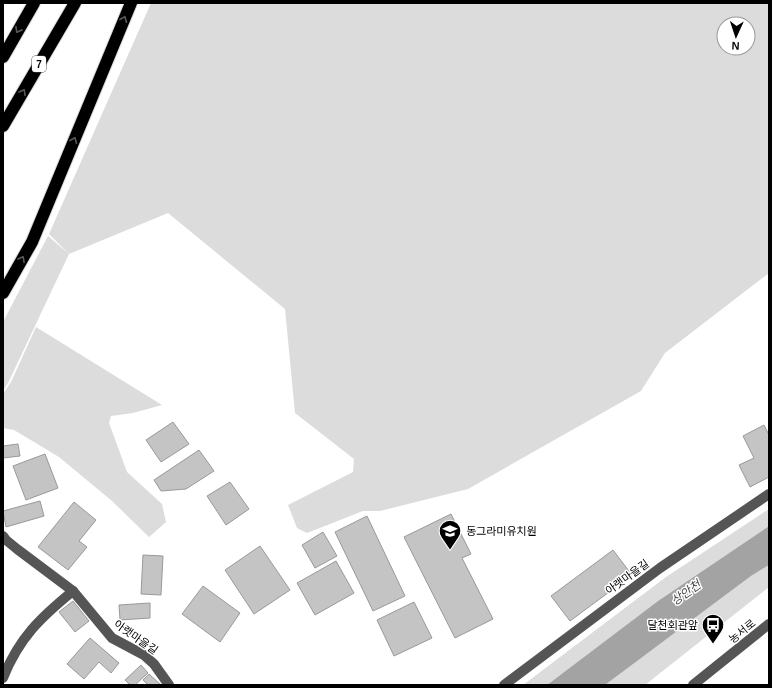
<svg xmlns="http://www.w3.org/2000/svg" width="772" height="688" font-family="Arial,'Noto Sans KR',sans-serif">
<rect width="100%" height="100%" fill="#fff"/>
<g fill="#dcdcdc" fill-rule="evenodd">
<path d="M 151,3 L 769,3 L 769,273 L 665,353 L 641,391 L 468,489 L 380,511 L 363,511 L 307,533 L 297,528 L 288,505 L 353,472 L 354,459 L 295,413 L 285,309 L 168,213 L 69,254 L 49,234 ZM 724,24 L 748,24 L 748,48 L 724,48 Z"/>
<polygon points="48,236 69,254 9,381 3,391 3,322"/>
<polygon points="36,327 162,405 133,413 111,416 109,423 127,472 162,504 166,522 149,537 112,501 59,457 14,430 3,428 3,394 11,382"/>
<polygon points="769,509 769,526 658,601 547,685 523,685 666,577"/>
<polygon points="769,565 769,587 645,685 605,685 751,576"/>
</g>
<polygon fill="#a3a3a3" points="769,526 769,565 751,576 605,685 547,685 658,601"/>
<g fill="#c4c4c4" stroke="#999">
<polygon points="173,422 189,444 161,462 146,440"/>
<polygon points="764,425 769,435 769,477 750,487 739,465 754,458 743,436"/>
<polygon points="18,444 20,456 3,458 3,446"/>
<polygon points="199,450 214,471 186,489 161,491 154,480"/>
<polygon points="45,454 58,488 26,500 13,466"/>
<polygon points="230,482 249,509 226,525 207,496"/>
<polygon points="40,501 44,516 6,527 3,511"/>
<polygon points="74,502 96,520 79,541 87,547 68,570 38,547"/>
<polygon points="451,514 471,554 462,558 493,619 455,638 404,537"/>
<polygon points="367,516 405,596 373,611 335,532"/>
<polygon points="323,532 337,556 315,568 302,545"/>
<polygon points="260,546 290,590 254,614 225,570"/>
<polygon points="613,550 632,575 570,621 551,596"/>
<polygon points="143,555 163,556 161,595 141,594"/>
<polygon points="336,561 354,593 315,615 297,583"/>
<polygon points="203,586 240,613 220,642 182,614"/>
<polygon points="73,601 89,621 75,632 59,612"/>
<polygon points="414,602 432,638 394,656 377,620"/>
<polygon points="150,603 150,618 120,620 119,605"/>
<polygon points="90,638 119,663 111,673 99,662 84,679 67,664"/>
<polygon points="141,665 148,673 135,685 130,685 125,680"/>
<polygon points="149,674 161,685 148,685 143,680"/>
</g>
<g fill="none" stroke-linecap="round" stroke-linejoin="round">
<g stroke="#dbdbdb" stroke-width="14">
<g id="highway">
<polyline points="3,57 34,3"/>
<polyline points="3,126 75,3"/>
<polyline points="3,293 32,242 131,3"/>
</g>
</g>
<g stroke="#555" stroke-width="10">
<polyline points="3,536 6,540 17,549 73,591 112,638 144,655 154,664 169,685"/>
<path d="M 3,678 C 19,638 40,618 73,591"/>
<polyline points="504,685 660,568 769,494"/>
<polyline points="693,685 769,624"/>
</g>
<use href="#highway" stroke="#000" stroke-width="12"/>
</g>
<defs><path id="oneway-chevron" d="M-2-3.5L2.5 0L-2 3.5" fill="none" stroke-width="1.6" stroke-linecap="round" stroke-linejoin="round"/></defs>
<g stroke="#595959">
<use href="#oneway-chevron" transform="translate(124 19) rotate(-68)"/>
<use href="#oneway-chevron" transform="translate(18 30) rotate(119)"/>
<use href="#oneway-chevron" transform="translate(23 92) rotate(-60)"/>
<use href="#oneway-chevron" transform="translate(74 140) rotate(-68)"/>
<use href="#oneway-chevron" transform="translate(22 259) rotate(-61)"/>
</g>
<defs>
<g id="school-pin" transform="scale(1.15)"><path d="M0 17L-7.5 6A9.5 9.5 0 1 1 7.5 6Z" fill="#000" stroke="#fff"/><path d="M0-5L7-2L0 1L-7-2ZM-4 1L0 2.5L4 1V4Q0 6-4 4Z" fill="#fff"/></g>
<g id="bus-pin" transform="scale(1.15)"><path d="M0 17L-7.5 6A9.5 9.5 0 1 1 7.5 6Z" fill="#000" stroke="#fff"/><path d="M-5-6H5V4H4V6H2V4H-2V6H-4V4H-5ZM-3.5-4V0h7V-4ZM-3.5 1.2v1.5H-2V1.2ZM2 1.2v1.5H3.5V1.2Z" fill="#fff"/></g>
</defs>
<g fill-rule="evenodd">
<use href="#school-pin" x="450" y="531"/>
<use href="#bus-pin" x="713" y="625"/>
</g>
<g text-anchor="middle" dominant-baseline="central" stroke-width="3" stroke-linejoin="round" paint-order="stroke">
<rect fill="#fff" stroke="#4c4c4c" stroke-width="1" x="32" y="56" width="14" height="16" rx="3"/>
<g font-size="10" font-weight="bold" fill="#000">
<text x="39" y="64">7</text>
</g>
<g font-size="11" fill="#000" stroke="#fff" text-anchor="start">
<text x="466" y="531">동그라미유치원</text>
<text x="698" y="625" text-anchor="end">달천회관앞</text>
</g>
<g font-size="11" fill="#000" stroke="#fff">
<text transform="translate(627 577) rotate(-36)">아랫마을길</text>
<text transform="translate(742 631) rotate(-39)">농서로</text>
<text transform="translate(136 637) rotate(35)">아랫마을길</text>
</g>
<g font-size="12" font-style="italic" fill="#444" stroke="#fff">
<text transform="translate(686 593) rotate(-35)">상안천</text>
</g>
</g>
<rect width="772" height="688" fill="none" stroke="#000000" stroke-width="8"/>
<g transform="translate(736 36) rotate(183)"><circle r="19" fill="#ffffff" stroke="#999999"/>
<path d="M0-3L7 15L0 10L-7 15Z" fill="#000000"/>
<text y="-6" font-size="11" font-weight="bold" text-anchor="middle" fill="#000000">N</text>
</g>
</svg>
